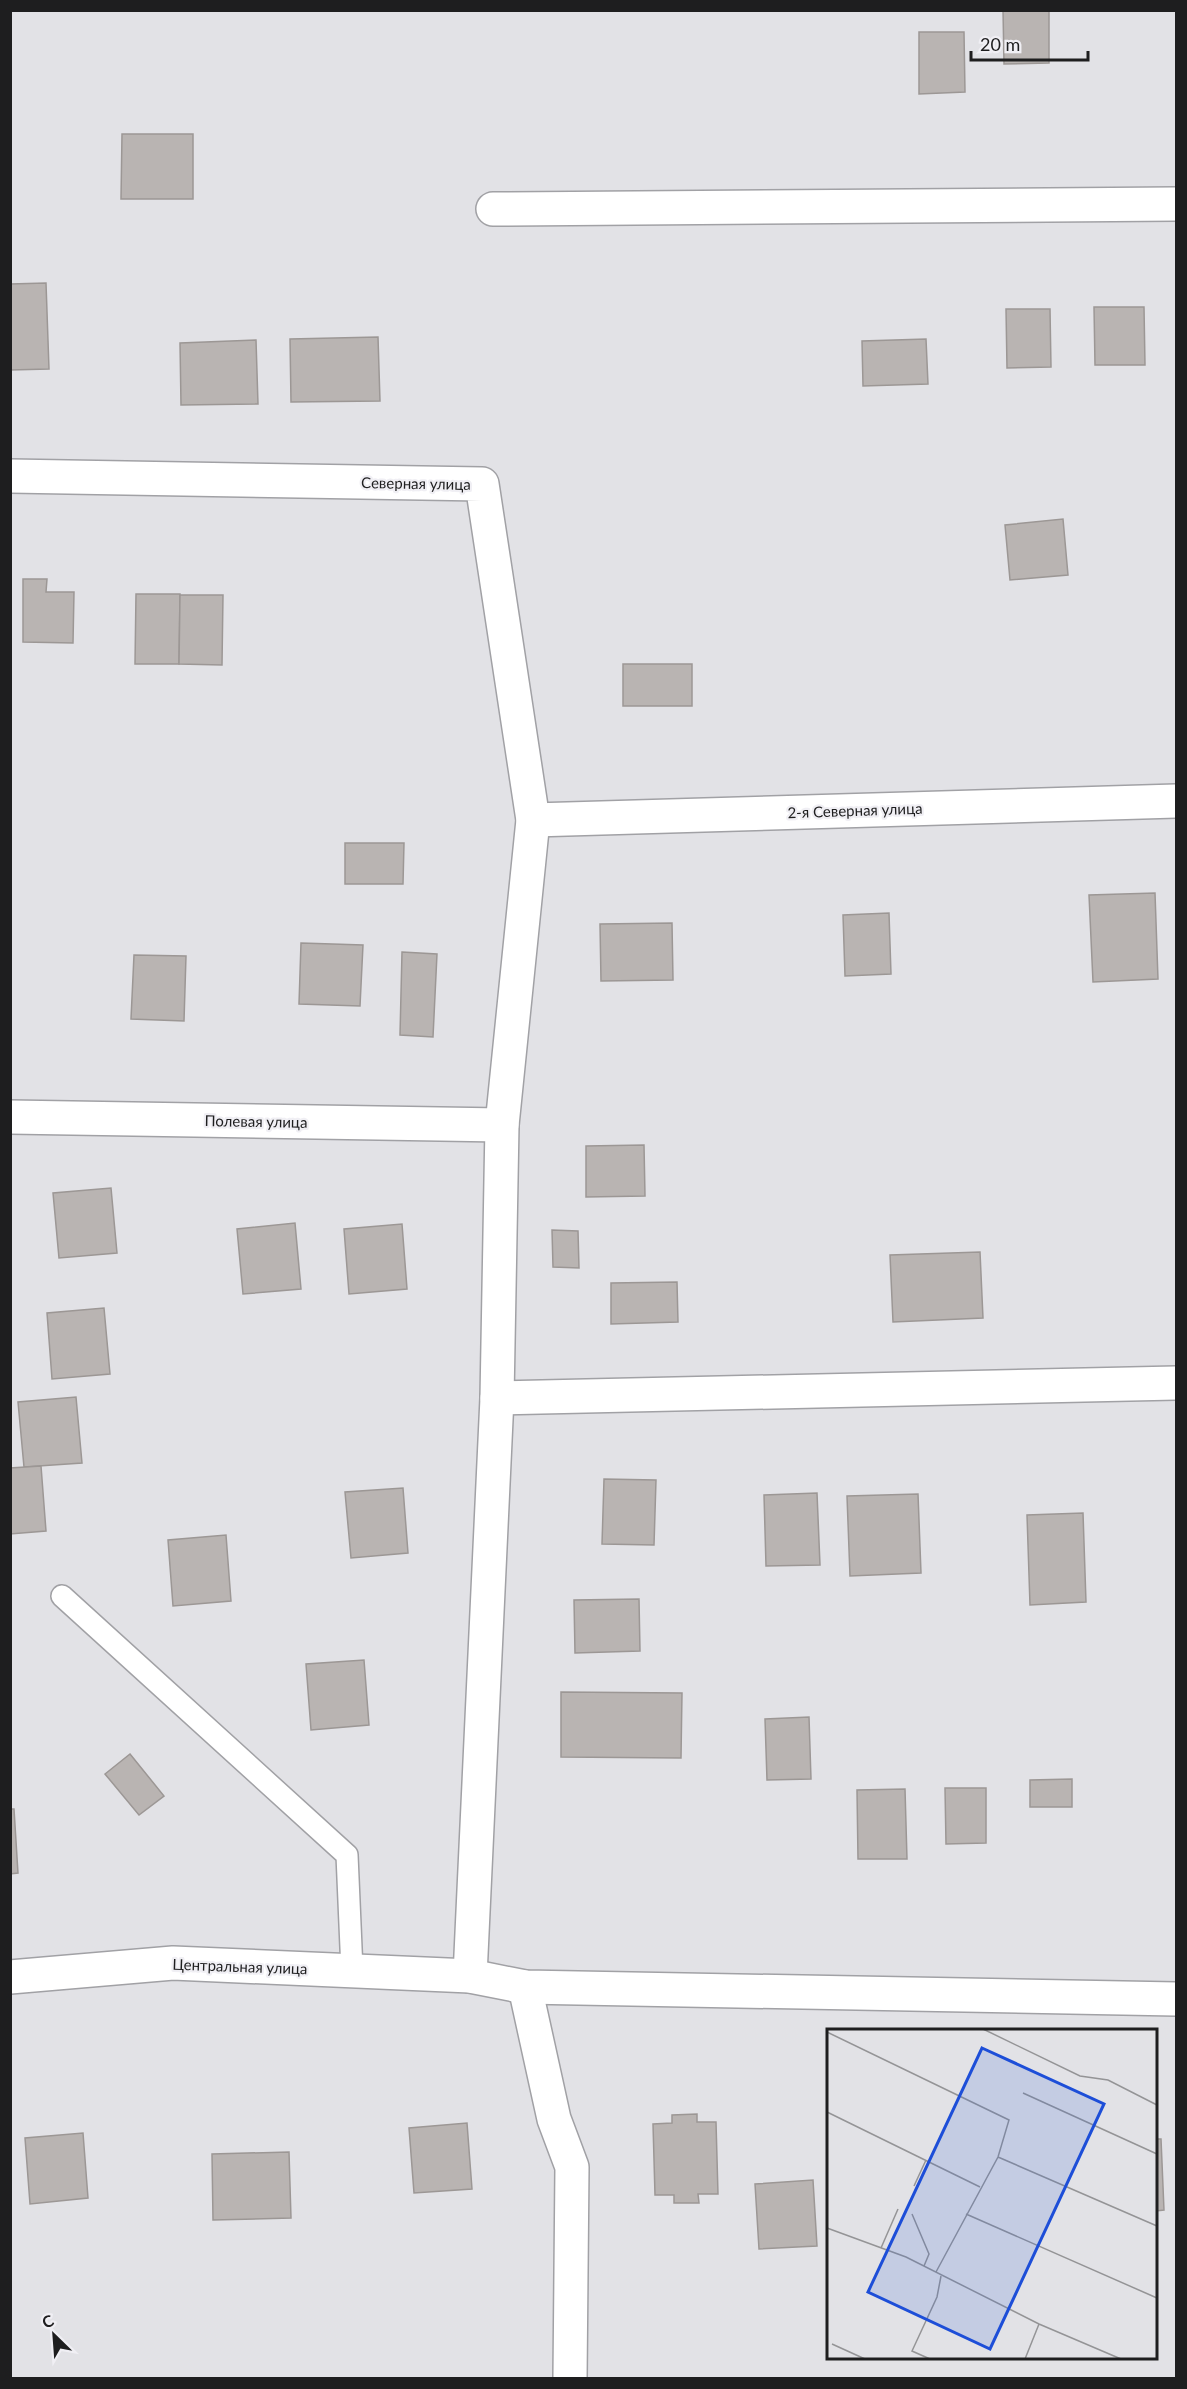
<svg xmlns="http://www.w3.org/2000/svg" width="1187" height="2389" font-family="Lato,sans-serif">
<rect width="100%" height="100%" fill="#e2e2e6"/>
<g fill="#b9b4b2" stroke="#9c9795" stroke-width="1.5">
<polygon points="1003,10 1049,10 1049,63 1004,64"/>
<polygon points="919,32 964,32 965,92 919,94"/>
<polygon points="122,134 193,134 193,199 121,199"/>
<polygon points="46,283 49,369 10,370 10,284"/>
<polygon points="1094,307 1144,307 1145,365 1095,365"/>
<polygon points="1006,309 1050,309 1051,367 1007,368"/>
<polygon points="378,337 380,401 291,402 290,339"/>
<polygon points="926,339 928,384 863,386 862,341"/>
<polygon points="256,340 258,404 181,405 180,343"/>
<polygon points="1063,519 1068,575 1010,580 1005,525"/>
<polygon points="23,579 47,579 46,592 74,592 73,643 23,642"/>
<polygon points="136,594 180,594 179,664 135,664"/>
<polygon points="180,595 223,595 222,665 179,664"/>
<rect x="623" y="664" width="69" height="42"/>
<polygon points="345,843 404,843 403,884 345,884"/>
<polygon points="1155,893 1158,979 1093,982 1089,895"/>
<polygon points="889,913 891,974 845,976 843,915"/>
<polygon points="672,923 673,980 601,981 600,924"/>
<polygon points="301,943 363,945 360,1006 299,1004"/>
<polygon points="402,952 437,954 433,1037 400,1035"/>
<polygon points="134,955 186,956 184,1021 131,1019"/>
<polygon points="644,1145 645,1196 586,1197 586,1146"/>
<polygon points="111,1188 117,1253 59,1258 53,1193"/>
<polygon points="295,1223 301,1289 243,1294 237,1229"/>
<polygon points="402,1224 407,1289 349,1294 344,1229"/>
<polygon points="552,1230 578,1231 579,1268 553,1267"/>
<polygon points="980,1252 983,1318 893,1322 890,1255"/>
<polygon points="677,1282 678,1322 611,1324 611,1283"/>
<polygon points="104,1308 110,1374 52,1379 47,1313"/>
<polygon points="76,1397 82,1463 24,1467 18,1402"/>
<polygon points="41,1466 46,1531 10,1534 10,1468"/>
<polygon points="604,1479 656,1480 654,1545 602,1544"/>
<polygon points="403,1488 408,1553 351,1558 345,1492"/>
<polygon points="817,1493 820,1565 766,1566 764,1495"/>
<polygon points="918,1494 921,1573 850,1576 847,1496"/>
<polygon points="1083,1513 1086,1602 1030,1605 1027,1515"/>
<polygon points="226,1535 231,1601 173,1606 168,1540"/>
<polygon points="639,1599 640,1651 575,1653 574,1600"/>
<polygon points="364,1660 369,1725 311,1730 306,1664"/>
<polygon points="561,1692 682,1693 681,1758 561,1757"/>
<polygon points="809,1717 811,1779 767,1780 765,1719"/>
<polygon points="130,1754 164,1796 139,1815 105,1774"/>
<polygon points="1072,1779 1072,1807 1030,1807 1030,1780"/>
<polygon points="945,1788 986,1788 986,1843 946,1844"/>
<polygon points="905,1789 907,1859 858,1859 857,1790"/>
<polygon points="10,1809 14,1809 18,1873 10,1874"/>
<polygon points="697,2114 697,2122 716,2122 718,2194 698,2194 699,2203 674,2203 674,2195 655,2195 653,2124 672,2123 672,2115"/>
<polygon points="467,2123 472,2189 414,2193 409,2128"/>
<polygon points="83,2133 88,2198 30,2204 25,2138"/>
<polygon points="1156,2139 1161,2139 1164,2210 1156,2211"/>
<polygon points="289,2152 291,2218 213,2220 212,2154"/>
<polygon points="813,2180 817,2246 759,2249 755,2184"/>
</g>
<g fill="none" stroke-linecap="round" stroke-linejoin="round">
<g stroke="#a1a1a5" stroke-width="24">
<polyline id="service" points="62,1596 347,1855 352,1971"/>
</g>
<g stroke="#a1a1a5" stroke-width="36">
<g id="minor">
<polyline points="493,209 1176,204"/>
<polyline points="10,476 482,484 533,820 502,1125 497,1398 470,1976"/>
<polyline points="533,820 1176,801"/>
<polyline points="10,1117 502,1125"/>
<polyline points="497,1398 1176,1383"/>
<polyline points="10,1977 173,1963 470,1976 525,1987 1176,1999"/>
<polyline points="525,1987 554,2119 572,2167 570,2378"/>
</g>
</g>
<use href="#service" stroke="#fff" stroke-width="21"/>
<use href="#minor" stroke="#fff" stroke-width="33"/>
</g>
<g text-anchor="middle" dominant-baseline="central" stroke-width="4.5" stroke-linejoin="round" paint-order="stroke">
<g font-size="15" fill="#1e1e1f" stroke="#f0eff4">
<text transform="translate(416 483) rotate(1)">Северная улица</text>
<text transform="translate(855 810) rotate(-2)">2-я Северная улица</text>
<text transform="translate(256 1121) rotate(1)">Полевая улица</text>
<text transform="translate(240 1966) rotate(2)">Центральная улица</text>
</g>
</g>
<g transform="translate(827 2029)">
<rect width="330" height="330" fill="#e2e2e6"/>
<path fill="none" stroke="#949496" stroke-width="1.5" d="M 156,0 L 253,47 L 281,51 L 330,76M 0,3 L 182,91 L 171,128 L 109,243M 196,64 L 330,125M 0,83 L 153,158M 171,128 L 330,197M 87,157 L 99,131M 85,185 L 102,225 L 97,237M 139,185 L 330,269M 0,199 L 79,228 L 212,295 L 294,330M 54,219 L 71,180M 5,315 L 38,330M 103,330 L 85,322 L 110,268 L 114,247M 198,330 L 212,295"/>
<path fill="#1d4ed8" fill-opacity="0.15" stroke="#1d4ed8" stroke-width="3" d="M 155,19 L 277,75 L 163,320 L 41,263 Z"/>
<rect width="330" height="330" fill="none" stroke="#1e1e1f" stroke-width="3"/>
</g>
<rect width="1187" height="2389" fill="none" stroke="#1e1e1f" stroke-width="24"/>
<g transform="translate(54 2335) rotate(335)" stroke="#f0eff4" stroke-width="4.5" paint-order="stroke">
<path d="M0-4.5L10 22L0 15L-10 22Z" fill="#1e1e1f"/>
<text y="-9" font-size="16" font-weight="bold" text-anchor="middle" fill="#1e1e1f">С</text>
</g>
<path d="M971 51v9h117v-9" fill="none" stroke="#1e1e1f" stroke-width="3"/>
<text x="980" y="51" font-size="18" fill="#1e1e1f" stroke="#f0eff4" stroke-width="4.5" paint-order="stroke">20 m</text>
</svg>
